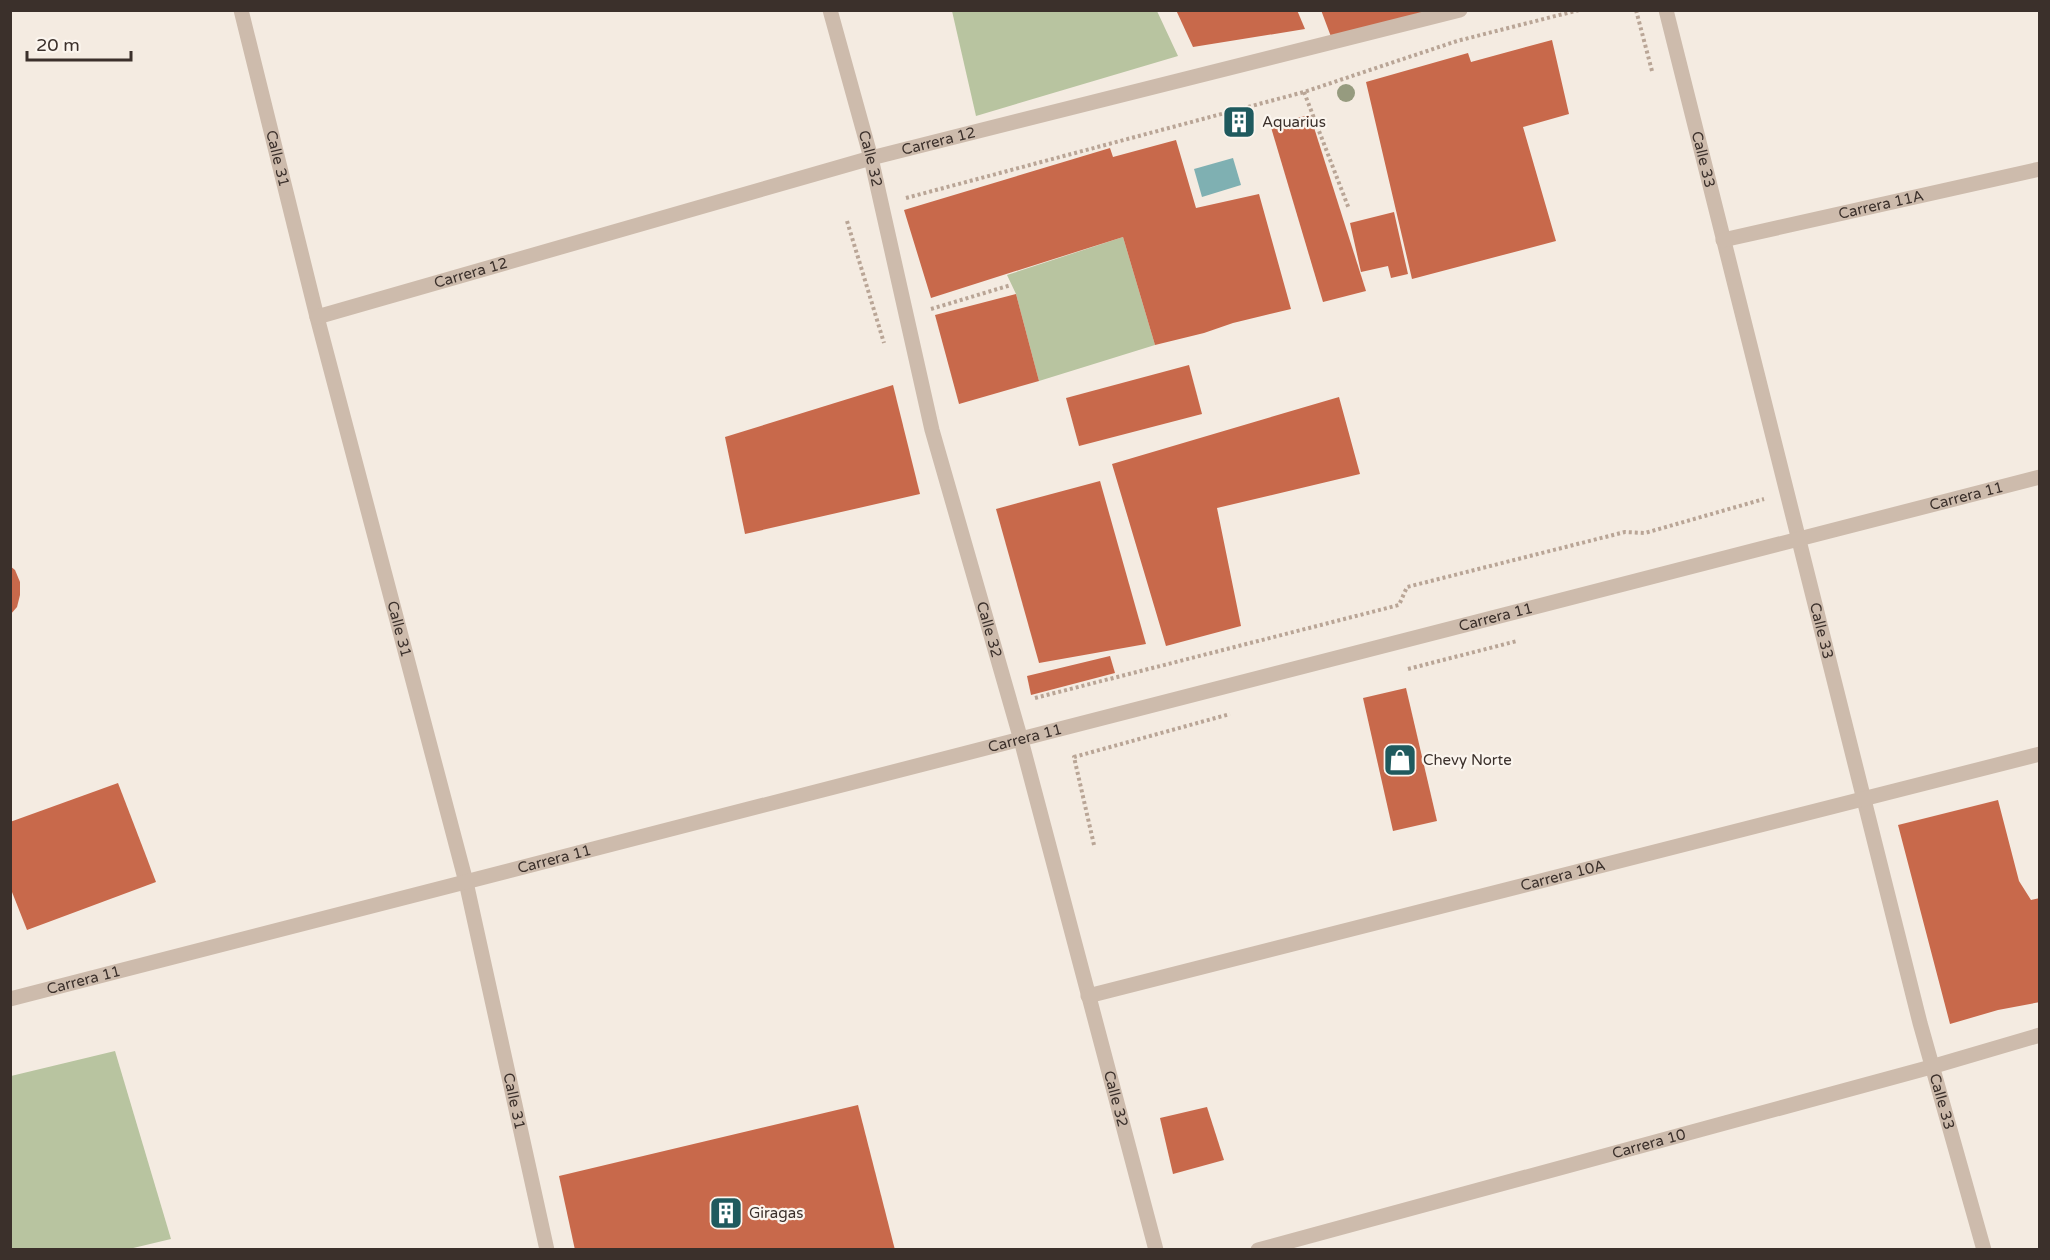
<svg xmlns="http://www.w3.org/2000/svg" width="2050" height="1260" font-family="'Varela Round',sans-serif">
<rect width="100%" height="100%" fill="#f4ebe1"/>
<g fill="#b8c4a0">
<polygon points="952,11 1157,11 1178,56 976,116"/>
<polygon points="1123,237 1155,345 1039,381 1016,294 1007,275"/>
<polygon points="115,1051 171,1239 129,1249 11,1249 11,1076"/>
</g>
<polygon fill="#7fb0b2" points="1233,158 1241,185 1202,197 1194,169"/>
<g fill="#c8694b">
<polygon points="1176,10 1297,10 1305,29 1193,47"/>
<polygon points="1321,10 1449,10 1333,42"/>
<polygon points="1552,40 1569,114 1523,127 1556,241 1412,279 1366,82 1468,53 1471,62"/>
<polygon points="1246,110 1252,127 1233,134 1227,118"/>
<polygon points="1310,115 1366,291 1323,302 1270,124"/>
<polygon points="1176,140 1196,208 1259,194 1291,309 1233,323 1204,333 1155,345 1123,237 931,298 904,210 1110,148 1113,157"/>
<polygon points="1394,212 1408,274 1391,278 1388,266 1361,272 1350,223"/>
<polygon points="1016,294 1039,381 959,404 935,315"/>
<polygon points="1189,365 1202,414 1079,446 1066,398"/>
<polygon points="893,385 920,494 745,534 725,437"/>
<polygon points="1339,397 1360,474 1217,508 1241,626 1166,646 1112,464"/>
<polygon points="1100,481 1146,644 1039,663 996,509"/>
<polygon points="10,566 15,570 20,582 20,595 17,607 10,615"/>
<polygon points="1110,656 1115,673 1031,695 1027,676"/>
<polygon points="1406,688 1437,821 1393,831 1363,698"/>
<polygon points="118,783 156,882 27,930 10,887 10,822"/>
<polygon points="1998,800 2019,881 2031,900 2040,898 2040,1002 1998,1010 1950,1024 1898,825"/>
<polygon points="858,1105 895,1250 575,1250 559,1176"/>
<polygon points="1207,1107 1224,1160 1173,1174 1160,1118"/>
</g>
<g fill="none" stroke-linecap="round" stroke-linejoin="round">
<g stroke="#b9a596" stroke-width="4" stroke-dasharray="3 3" stroke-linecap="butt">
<polyline points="1636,10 1652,71"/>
<polyline points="1304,92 1349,209"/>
<polyline points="906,198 1304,92 1457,41 1579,10"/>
<polyline points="847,221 884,343"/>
<polyline points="931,309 1011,285"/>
<polyline points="1408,669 1517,641"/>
<polyline points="1035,698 1399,605 1407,587 1625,532 1645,533 1764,499"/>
<polyline points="1094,845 1074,757 1230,714"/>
</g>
<g stroke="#cdbbac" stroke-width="15">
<path id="s1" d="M 241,10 L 317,317 L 466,882 L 547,1250"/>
<path id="s2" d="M 830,10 L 871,158 L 932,430 L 1021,740 L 1156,1250"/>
<path id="s3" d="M 1666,10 L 1920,1023 L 1984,1250"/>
<path id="s4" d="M 1723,240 L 2040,169"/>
<path id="s5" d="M 317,317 L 871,158 L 1460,10"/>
<path id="s6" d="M 1088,996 L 2040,754"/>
<path id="s7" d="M 10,999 L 2040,477"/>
<path id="s8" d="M 1258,1250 L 1931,1067 L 2040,1035"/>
</g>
</g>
<circle fill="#969b7f" cx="1346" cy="93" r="9"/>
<defs>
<g id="building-square" transform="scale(1.725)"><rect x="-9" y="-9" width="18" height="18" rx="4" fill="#1f5a5e" stroke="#fbf5ee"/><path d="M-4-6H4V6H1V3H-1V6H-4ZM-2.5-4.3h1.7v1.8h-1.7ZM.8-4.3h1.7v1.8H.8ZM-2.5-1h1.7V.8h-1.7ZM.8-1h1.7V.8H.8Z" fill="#fff"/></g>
<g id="shop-square" transform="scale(1.725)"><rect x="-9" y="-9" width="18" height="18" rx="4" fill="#1f5a5e" stroke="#fbf5ee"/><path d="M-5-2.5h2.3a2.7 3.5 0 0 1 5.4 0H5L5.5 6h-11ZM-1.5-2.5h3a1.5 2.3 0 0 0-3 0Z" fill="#fff"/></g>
</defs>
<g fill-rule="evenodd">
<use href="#building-square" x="1239" y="122"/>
<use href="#shop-square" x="1400" y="760"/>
<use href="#building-square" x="726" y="1213"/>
</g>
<g text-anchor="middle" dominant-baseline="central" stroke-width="4.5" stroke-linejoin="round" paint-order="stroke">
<g font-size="15" fill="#3b302b" stroke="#fbf5ee" text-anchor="start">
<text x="1262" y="122">Aquarius</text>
<text x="1423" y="760">Chevy Norte</text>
<text x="749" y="1213">Giragas</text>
</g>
<g font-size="15" fill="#3b302b" stroke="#fbf5ee">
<text stroke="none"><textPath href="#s5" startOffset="646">Carrera 12</textPath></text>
<text stroke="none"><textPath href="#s1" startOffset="153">Calle 31</textPath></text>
<text stroke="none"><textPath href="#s2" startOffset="154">Calle 32</textPath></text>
<text stroke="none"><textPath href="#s3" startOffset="154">Calle 33</textPath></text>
<text stroke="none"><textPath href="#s4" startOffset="162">Carrera 11A</textPath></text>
<text stroke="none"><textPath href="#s5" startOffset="160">Carrera 12</textPath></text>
<text stroke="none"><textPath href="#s7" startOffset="2020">Carrera 11</textPath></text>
<text stroke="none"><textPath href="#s7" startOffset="1534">Carrera 11</textPath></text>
<text stroke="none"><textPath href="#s1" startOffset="639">Calle 31</textPath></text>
<text stroke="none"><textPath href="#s2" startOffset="640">Calle 32</textPath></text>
<text stroke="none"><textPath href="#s3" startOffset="640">Calle 33</textPath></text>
<text stroke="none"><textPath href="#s7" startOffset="1048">Carrera 11</textPath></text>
<text stroke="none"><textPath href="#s7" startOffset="562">Carrera 11</textPath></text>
<text stroke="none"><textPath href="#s6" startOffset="490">Carrera 10A</textPath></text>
<text stroke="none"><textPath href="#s7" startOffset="76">Carrera 11</textPath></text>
<text stroke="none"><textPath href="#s2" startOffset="1126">Calle 32</textPath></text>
<text stroke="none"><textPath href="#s1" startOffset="1125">Calle 31</textPath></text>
<text stroke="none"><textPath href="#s3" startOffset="1126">Calle 33</textPath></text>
<text stroke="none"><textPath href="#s8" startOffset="405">Carrera 10</textPath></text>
</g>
</g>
<rect width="2050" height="1260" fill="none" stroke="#3b302b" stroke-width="24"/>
<path d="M27 51v9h104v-9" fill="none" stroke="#3b302b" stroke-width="3"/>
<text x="36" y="51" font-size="18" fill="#3b302b" stroke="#fbf5ee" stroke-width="4.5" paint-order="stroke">20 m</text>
</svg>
